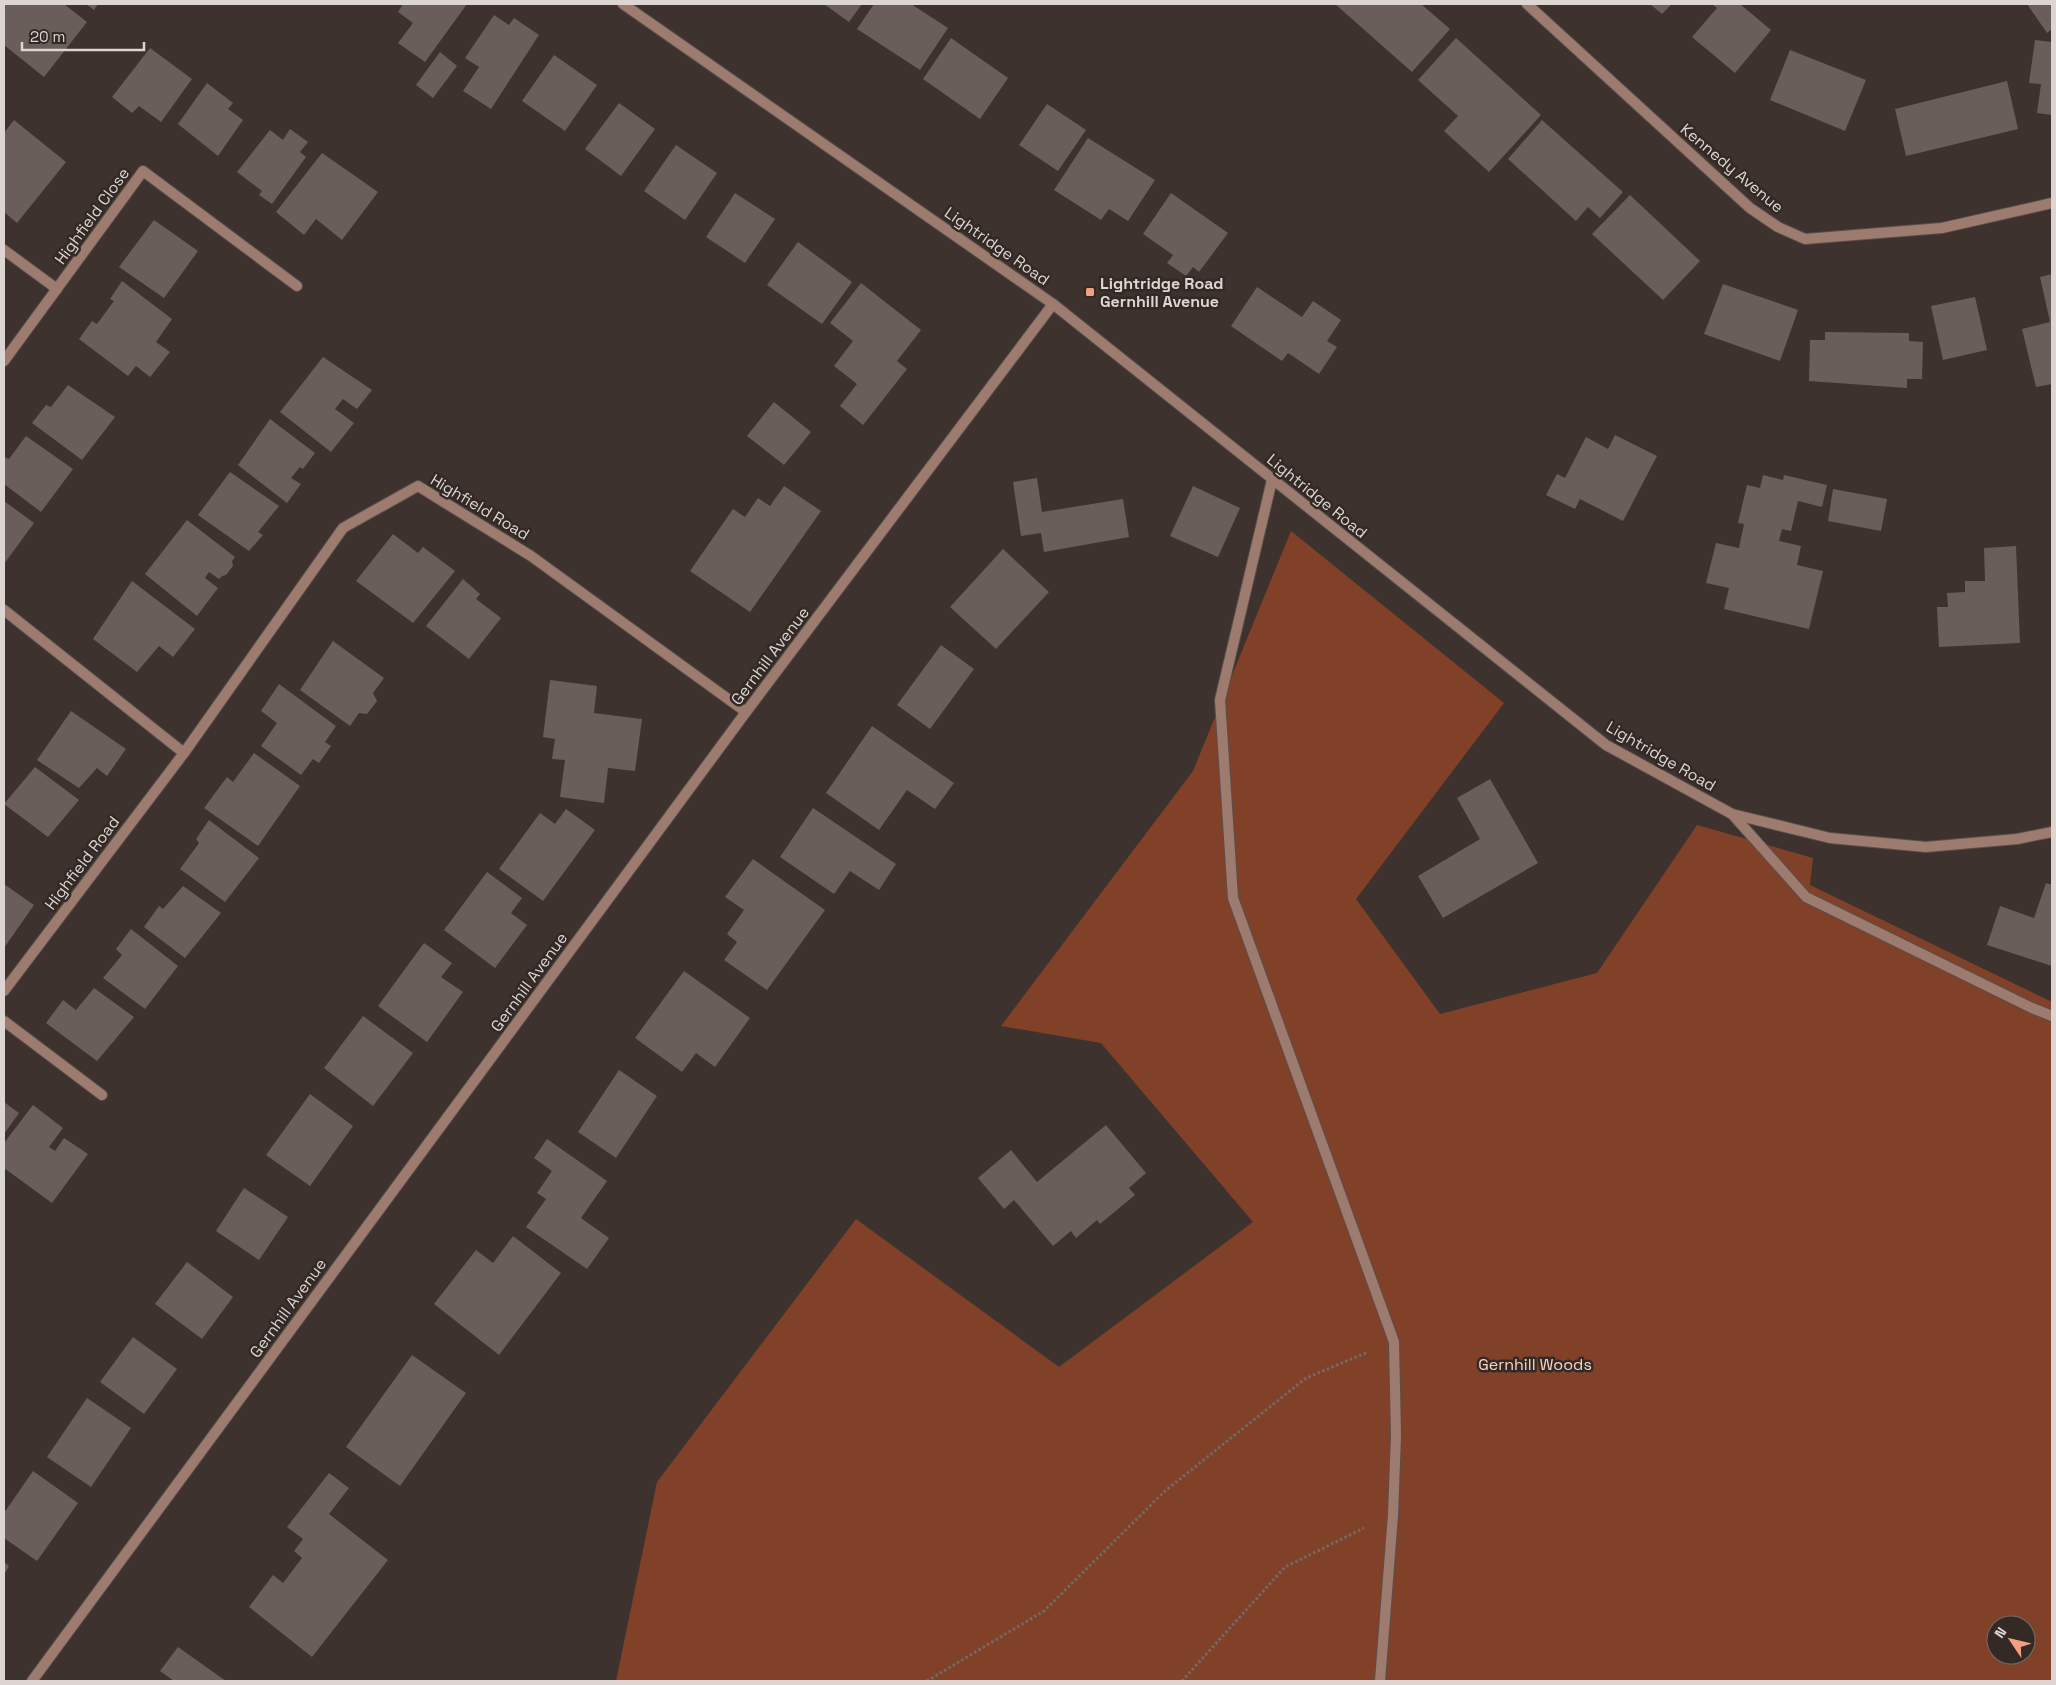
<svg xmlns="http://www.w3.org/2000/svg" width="2056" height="1685" font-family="'Space Grotesk',sans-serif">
<rect width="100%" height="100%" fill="#3d322e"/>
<path fill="#804128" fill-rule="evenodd" d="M 1291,531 L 1504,703 L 1356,899 L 1440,1014 L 1597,973 L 1697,825 L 1813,858 L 1810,885 L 2052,1002 L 2052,1681 L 616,1681 L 657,1482 L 856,1219 L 1059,1367 L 1253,1222 L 1101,1043 L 1001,1026 L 1193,771 ZM 1996,1625 L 2026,1625 L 2026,1655 L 1996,1655 Z"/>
<g fill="#6a5e5a">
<polygon points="4,4 64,4 87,22 44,77 4,45 4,28 5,26 4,24"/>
<polygon points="86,4 98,4 94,10"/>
<polygon points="403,4 467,4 425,62 398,43 413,23 398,12"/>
<polygon points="824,4 862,4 849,22"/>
<polygon points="874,4 911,4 948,28 920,70 857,29"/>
<polygon points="1335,4 1421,4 1450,29 1412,72"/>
<polygon points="1650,4 1672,4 1662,14"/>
<polygon points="1712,4 1740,4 1771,30 1735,73 1692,37 1717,8"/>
<polygon points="2027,4 2052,4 2052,29 2047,33"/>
<polygon points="494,15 509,25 514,18 539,35 491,109 463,91 479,67 465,58"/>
<polygon points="951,38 1008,78 980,119 923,79"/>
<polygon points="1456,38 1541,115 1489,172 1444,131 1458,116 1418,80"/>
<polygon points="2035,40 2052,42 2052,115 2037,113 2041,84 2029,83"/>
<polygon points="150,48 192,79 161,122 139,106 132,113 112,97"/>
<polygon points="1790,50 1866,80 1845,131 1770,100"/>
<polygon points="440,52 457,66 433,98 416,85"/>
<polygon points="554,55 597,85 565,131 522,101"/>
<polygon points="2007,81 2018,129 1906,156 1895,109"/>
<polygon points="207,83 233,103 228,109 243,120 218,156 178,124"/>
<polygon points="619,103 655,129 621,176 585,149"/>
<polygon points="1047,104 1086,130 1058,171 1019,145"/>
<polygon points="14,120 66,162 17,223 4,212 4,133"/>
<polygon points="1542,120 1623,192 1600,218 1588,207 1576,221 1508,159"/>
<polygon points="290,129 308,142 300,152 306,157 272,204 259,195 262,191 237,172 270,130 283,140"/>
<polygon points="1088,138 1155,180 1128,221 1109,209 1101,220 1054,190"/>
<polygon points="676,145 717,173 685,220 644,191"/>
<polygon points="322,153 378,192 342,240 316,219 304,235 276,212"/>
<polygon points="735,193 775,219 745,263 706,237"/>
<polygon points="1171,193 1228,233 1199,272 1193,267 1186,276 1167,263 1173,255 1143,234"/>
<polygon points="1630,195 1700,261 1663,300 1592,234"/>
<polygon points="154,220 198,251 164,298 119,267"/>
<polygon points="798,242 852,282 822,324 767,285"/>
<polygon points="2052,274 2052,384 2036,387 2022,329 2050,322 2040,277"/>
<polygon points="122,281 172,319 156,342 170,352 150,377 136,366 128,376 79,339 92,321 97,324 114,301 110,299"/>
<polygon points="861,283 921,330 897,361 907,369 863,425 840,406 857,384 834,366 853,341 830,323"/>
<polygon points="1723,284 1798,310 1780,361 1704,334"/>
<polygon points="1257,287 1302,317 1313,301 1341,320 1327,341 1337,347 1319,374 1288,353 1282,361 1231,326"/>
<polygon points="1975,297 1987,350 1943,360 1931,306"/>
<polygon points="1825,332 1909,333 1909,341 1923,342 1922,379 1907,379 1907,388 1809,381 1810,340 1825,340"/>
<polygon points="323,357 372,390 357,409 343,399 335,409 354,423 331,452 280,412"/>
<polygon points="68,385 115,417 82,460 32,423 46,405 51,407"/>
<polygon points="774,402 811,432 784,465 747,436"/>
<polygon points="270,419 315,453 303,469 300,467 291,478 301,484 287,503 238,465"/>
<polygon points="1615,435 1657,456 1623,521 1580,499 1575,509 1546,495 1557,474 1565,478 1586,437 1608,449"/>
<polygon points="26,436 73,469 41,512 4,484 4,457 9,459"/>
<polygon points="230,472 279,506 258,532 263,535 249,551 198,515"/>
<polygon points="1763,475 1783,480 1784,475 1827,485 1822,507 1798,501 1791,531 1782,529 1779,541 1801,546 1797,565 1823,571 1809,629 1724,609 1729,588 1706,583 1716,543 1739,548 1744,524 1738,523 1747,485 1760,488"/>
<polygon points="1037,478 1042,512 1123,499 1129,537 1044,552 1041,533 1021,536 1013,482"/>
<polygon points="784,486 821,511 750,612 690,571 733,509 745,517 758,498 770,506"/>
<polygon points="1193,486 1240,508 1218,557 1170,536"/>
<polygon points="1833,489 1887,499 1881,531 1828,521"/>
<polygon points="4,501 34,523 4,564"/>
<polygon points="187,520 235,557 232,561 233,566 226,575 222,576 219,579 209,572 205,578 218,588 197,616 145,574"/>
<polygon points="393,534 418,553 423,547 455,571 413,623 356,581"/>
<polygon points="2016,546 2020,643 1939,647 1937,607 1948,607 1947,593 1965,592 1965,581 1985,581 1984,548"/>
<polygon points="1003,549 1049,592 996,649 950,607"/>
<polygon points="463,579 480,594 476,599 501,618 469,659 426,626"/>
<polygon points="132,581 195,629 173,657 159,646 137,672 93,639"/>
<polygon points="333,641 384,678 373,693 377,701 367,714 359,713 350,726 300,690"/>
<polygon points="941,645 974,669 930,729 897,705"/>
<polygon points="550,680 597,686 594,713 642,719 635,771 608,768 604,803 560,797 565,760 552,759 555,739 543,737"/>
<polygon points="279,684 336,726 325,742 331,746 319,763 313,759 301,775 261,746 277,723 261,711"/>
<polygon points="71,711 126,749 107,776 97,768 79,788 37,760"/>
<polygon points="872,726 954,783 935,809 907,790 879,830 826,793"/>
<polygon points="254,753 300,786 258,846 204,808 227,777 233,782"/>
<polygon points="35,767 79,800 48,837 4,804"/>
<polygon points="1490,779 1538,863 1443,918 1418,876 1480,839 1457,798"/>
<polygon points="813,808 896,864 879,890 850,871 834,894 780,857"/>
<polygon points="566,809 595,830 543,901 499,869 540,813 555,824"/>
<polygon points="209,820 259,858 225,902 180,869 199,843 196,839"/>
<polygon points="753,859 825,910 767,990 724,960 737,942 727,934 744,910 725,897"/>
<polygon points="487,872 522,898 511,913 527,925 495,968 444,930"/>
<polygon points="2046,883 2052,885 2052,966 1987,945 2000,906 2034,918"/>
<polygon points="4,884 34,905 4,948"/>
<polygon points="183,886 221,913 185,958 144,927 159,906 163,909"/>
<polygon points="131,929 178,966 145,1009 103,978 122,955 116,949"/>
<polygon points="424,943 452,963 441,977 463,992 427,1042 378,1006"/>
<polygon points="684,971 750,1018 715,1067 696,1053 682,1072 635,1038"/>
<polygon points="94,988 134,1017 97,1061 46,1023 63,1000 76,1010"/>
<polygon points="363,1016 413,1053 373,1106 324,1068"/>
<polygon points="619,1070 657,1096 616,1158 578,1132"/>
<polygon points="310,1094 353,1126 310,1186 266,1155"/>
<polygon points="4,1102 19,1113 4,1134"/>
<polygon points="33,1105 63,1128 49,1147 55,1151 64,1138 88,1154 52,1203 4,1168 4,1143"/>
<polygon points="1106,1125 1146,1173 1129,1188 1135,1195 1100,1224 1097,1220 1076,1238 1071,1231 1053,1246 1014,1200 1004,1209 978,1178 1011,1150 1037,1182"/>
<polygon points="547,1139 607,1181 581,1218 609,1238 587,1269 526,1227 546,1199 537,1193 552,1171 534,1158"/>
<polygon points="244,1188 288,1217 259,1260 216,1231"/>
<polygon points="513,1236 561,1273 499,1355 434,1304 476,1250 493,1263"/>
<polygon points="187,1262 233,1297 202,1339 155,1304"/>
<polygon points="133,1337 177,1369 144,1414 100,1382"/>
<polygon points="412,1355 466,1393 400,1486 346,1447"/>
<polygon points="87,1398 131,1428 91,1487 47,1457"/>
<polygon points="33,1471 78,1503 37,1561 4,1538 4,1513"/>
<polygon points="329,1473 349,1488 329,1514 388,1560 312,1657 249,1607 273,1575 283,1583 302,1558 294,1551 303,1539 287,1527"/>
<polygon points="4,1562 9,1566 4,1575"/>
<polygon points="178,1647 226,1681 174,1681 160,1671"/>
</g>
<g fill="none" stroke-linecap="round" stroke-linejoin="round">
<g stroke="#5a4f4c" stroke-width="12">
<polyline id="service" points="1272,480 1220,700 1233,898 1394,1342 1396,1435 1393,1515 1380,1681"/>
</g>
<g stroke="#5a4f4c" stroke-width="12">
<g id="minor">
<polyline points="1527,4 1750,208 1778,227 1805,239 1942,228 2052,203"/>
<polyline points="4,250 57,289"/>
<polyline points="4,361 143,171 297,286"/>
<polyline points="4,610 184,753"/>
<polyline points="1732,814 1806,897 2032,1008 2052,1016"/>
<polyline points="4,991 184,753 343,528 418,486 531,556 746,712"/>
<polyline points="4,1021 102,1095"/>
<polyline points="32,1681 746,712 1053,304"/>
</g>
</g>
<g stroke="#5a4f4c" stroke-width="12">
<polyline id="tertiary" points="623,4 1053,304 1606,745 1732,814 1830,838 1926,847 2017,839 2052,832"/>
</g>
<g stroke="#736a66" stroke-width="3" stroke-dasharray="2.5 2.5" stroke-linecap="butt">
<polyline points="927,1681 1044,1611 1165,1491 1306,1378 1368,1352"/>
<polyline points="1182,1681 1285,1567 1364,1528"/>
</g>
<use href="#service" stroke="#9d7c6f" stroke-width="10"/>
<use href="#minor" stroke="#9d7c6f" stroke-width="10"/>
<use href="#tertiary" stroke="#9d7c6f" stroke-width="10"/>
</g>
<rect fill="#f2a081" stroke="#332925" stroke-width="2" x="1085" y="287" width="10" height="10" rx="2.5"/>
<g text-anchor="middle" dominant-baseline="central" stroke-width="5" stroke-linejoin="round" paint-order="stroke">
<g font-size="16" fill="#dcd5d2" stroke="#332925">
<text transform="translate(1732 168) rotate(40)">Kennedy Avenue</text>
<text transform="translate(92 216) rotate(-54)">Highfield Close</text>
<text transform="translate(997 246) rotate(35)">Lightridge Road</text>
<text transform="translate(1317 496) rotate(39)">Lightridge Road</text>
<text transform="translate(480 507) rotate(31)">Highfield Road</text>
<text transform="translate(770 656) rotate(-53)">Gernhill Avenue</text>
<text transform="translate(1661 756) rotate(30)">Lightridge Road</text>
<text transform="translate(82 863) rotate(-53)">Highfield Road</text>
<text transform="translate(529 982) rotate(-54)">Gernhill Avenue</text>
<text transform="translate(288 1308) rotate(-54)">Gernhill Avenue</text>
</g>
<g font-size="16" font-weight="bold" fill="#dcd5d2" stroke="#332925" text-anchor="start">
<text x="1100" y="283">Lightridge Road<tspan x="1100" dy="18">Gernhill Avenue</tspan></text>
</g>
<g font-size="16" fill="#fed3c3" stroke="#332925">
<text x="1535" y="1364">Gernhill Woods</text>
</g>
</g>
<rect width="2056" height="1685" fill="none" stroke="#dcd5d2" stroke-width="10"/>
<g transform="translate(2011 1640) rotate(305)"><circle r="24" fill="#332925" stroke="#776e6a"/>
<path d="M0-4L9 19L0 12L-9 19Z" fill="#f2a081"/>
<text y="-8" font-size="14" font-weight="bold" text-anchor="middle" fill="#dcd5d2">N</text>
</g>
<path d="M22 42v8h122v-8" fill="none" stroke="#dcd5d2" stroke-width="2.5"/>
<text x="30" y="42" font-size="15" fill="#dcd5d2" stroke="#332925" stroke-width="4" paint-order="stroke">20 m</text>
</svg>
